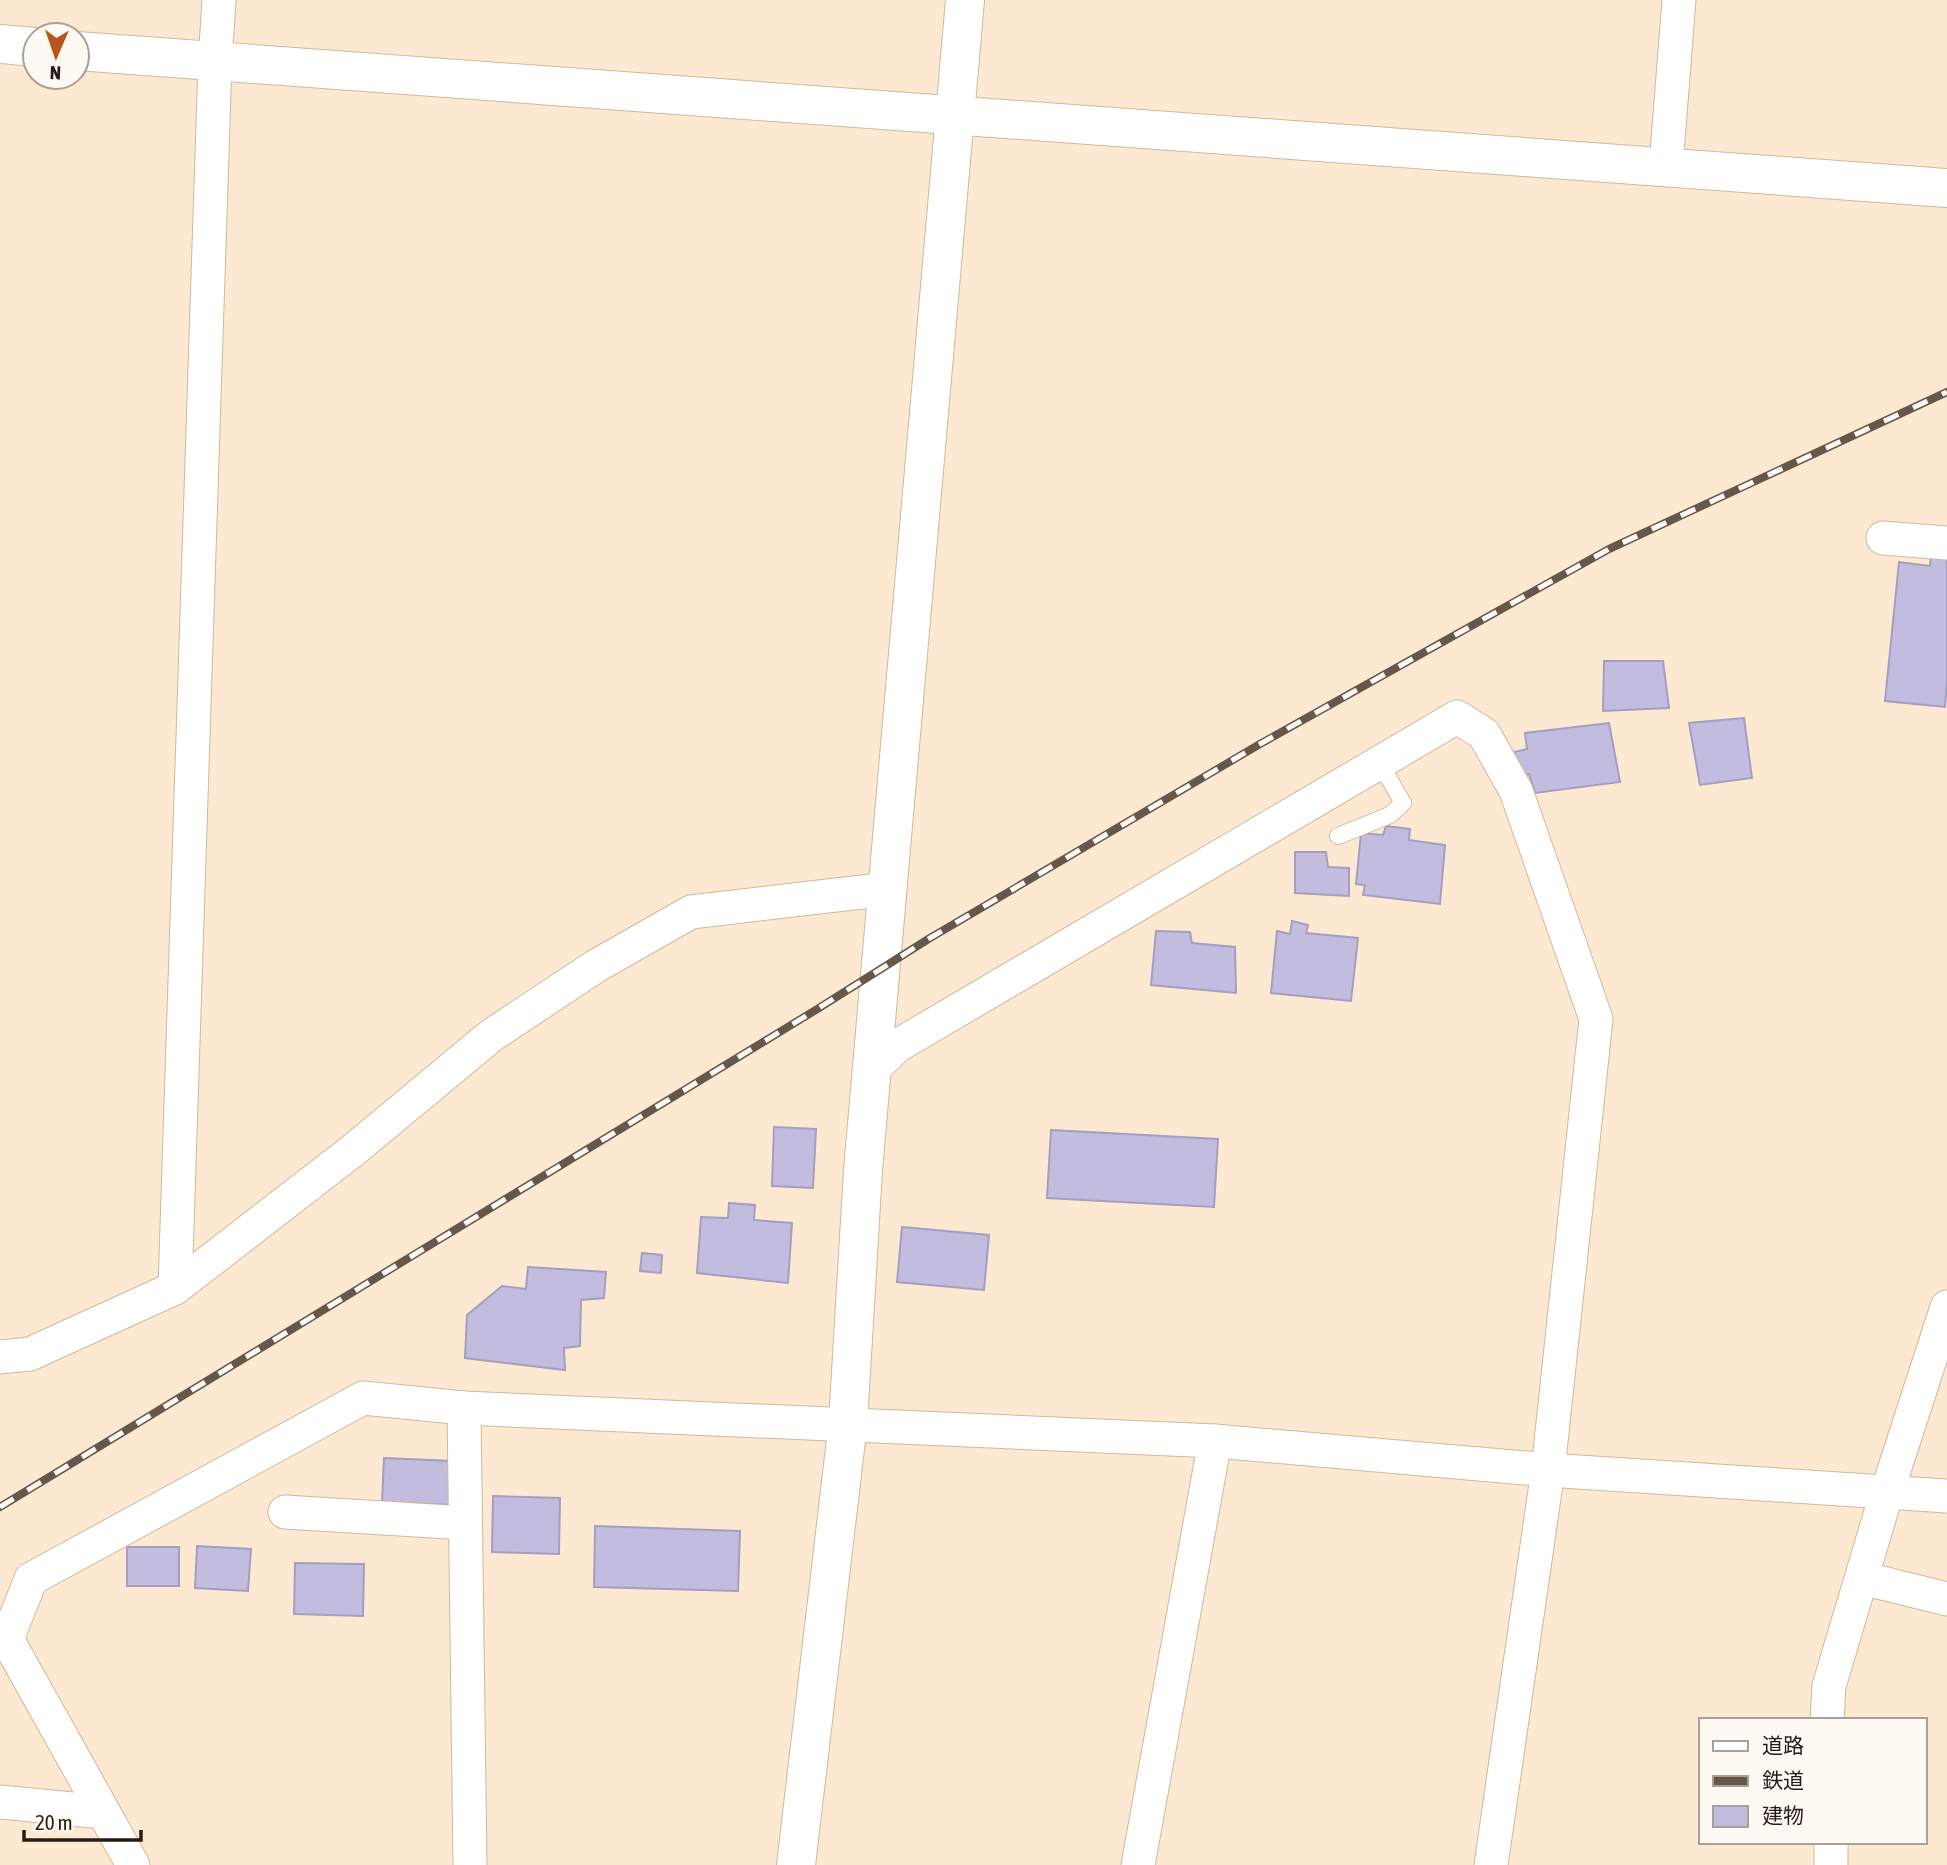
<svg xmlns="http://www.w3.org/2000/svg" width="1947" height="1865" font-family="'Asap Condensed','Noto Sans JP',sans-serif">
<rect width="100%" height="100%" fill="#fde9d1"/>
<g fill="#c2bcdf" stroke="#a49ec0" stroke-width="2">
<polygon points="1931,555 1947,556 1947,683 1945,707 1885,701 1899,562 1930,566"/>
<polygon points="1604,661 1663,661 1669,708 1603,711"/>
<polygon points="1744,718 1752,778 1700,785 1689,723"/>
<polygon points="1609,723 1620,782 1535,793 1529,774 1518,777 1514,752 1527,749 1525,733"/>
<polygon points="1386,826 1410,829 1409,840 1445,845 1440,904 1363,895 1365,885 1356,884 1361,833 1383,835"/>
<polygon points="1295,852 1326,852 1328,867 1349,868 1349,896 1295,893"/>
<polygon points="1292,921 1308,925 1306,933 1358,938 1351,1001 1271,993 1277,931 1290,934"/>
<polygon points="1156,931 1190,932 1192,943 1235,947 1236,993 1151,985"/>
<polygon points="774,1127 816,1129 813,1188 772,1186"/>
<polygon points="1051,1130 1218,1139 1214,1207 1047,1198"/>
<polygon points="729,1203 755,1205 754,1220 792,1223 788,1283 697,1273 701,1217 728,1218"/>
<polygon points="902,1227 989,1235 984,1290 897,1282"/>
<polygon points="642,1253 662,1255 661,1273 640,1271"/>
<polygon points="528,1267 606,1272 604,1298 581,1300 580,1346 564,1348 565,1370 465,1358 467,1315 502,1286 526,1289"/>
<polygon points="384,1458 453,1461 451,1505 382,1502"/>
<polygon points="493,1496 560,1498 559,1554 492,1552"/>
<polygon points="595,1526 740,1531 738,1591 594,1587"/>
<polygon points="197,1546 251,1549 248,1591 195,1588"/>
<rect x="127" y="1547" width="52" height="39"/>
<polygon points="295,1563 364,1564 363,1616 294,1614"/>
</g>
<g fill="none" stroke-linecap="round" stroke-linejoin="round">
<g stroke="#d0b89b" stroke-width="18">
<polyline id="service" points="1338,836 1390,815 1403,803 1388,777 1373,766"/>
</g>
<g stroke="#d0b89b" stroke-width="35">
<g id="minor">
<polyline points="1666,166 1679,0"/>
<polyline points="1883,538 1947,543"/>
<polyline points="872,1070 897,1046 1457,717 1484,734 1516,791 1596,1019 1548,1470 1491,1865"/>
<polyline points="175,1288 215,62 219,0"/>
<polyline points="0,1357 30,1354 175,1288 351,1152 492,1035 596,966 691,912 888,889"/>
<polyline points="464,1408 470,1865"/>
<polyline points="285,1512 465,1523"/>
<polyline points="1862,1578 1947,1599"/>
<polyline points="1827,1720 1829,1686 1887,1492 1947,1307"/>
<polyline points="0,1802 103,1812"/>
<polyline points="1831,1842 1831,1865"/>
<polyline points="133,1865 7,1639 31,1579 363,1398 464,1408 1215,1441 1548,1470 1947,1496"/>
<polyline points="1138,1865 1215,1441"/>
</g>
</g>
<g stroke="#d0b89b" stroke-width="40">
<g id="tertiary">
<polyline points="0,44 35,47"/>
<polyline points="77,51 1947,188"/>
<polyline points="796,1865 848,1423 863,1170 965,0"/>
</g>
</g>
<use href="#service" stroke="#fff" stroke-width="16"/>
<use href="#minor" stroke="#fff" stroke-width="33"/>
<use href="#tertiary" stroke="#fff" stroke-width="38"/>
<g stroke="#65584a" stroke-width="8">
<polyline id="rail" points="0,1507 819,1008 930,938 1260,744 1609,549 1947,392"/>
</g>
<use href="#rail" stroke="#fef9f3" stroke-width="5" stroke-dasharray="16" stroke-linecap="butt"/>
</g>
<rect x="1699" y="1718" width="228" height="126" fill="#fef9f3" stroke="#a8a199" stroke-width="2"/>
<rect x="1713" y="1741" width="35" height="10" fill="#ffffff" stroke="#a8a199" stroke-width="2"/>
<text x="1762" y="1753" font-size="21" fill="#261d12">道路</text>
<rect x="1713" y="1776" width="35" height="10" fill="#65584a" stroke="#a8a199" stroke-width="2"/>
<text x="1762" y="1788" font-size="21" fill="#261d12">鉄道</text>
<rect x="1713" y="1806" width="35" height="21" fill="#c2bcdf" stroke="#a8a199" stroke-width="2"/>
<text x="1762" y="1823" font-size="21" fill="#261d12">建物</text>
<g transform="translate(56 56) rotate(182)"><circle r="33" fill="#fef9f3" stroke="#a8a199" stroke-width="2"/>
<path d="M0-5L12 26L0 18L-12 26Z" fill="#b8551c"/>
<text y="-10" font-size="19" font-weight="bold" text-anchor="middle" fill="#261d12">N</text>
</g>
<path d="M24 1830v10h117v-10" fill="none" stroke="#261d12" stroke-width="3.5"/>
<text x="35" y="1830" font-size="21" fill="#261d12" stroke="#fef9f3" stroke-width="5" paint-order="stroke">20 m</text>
</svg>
